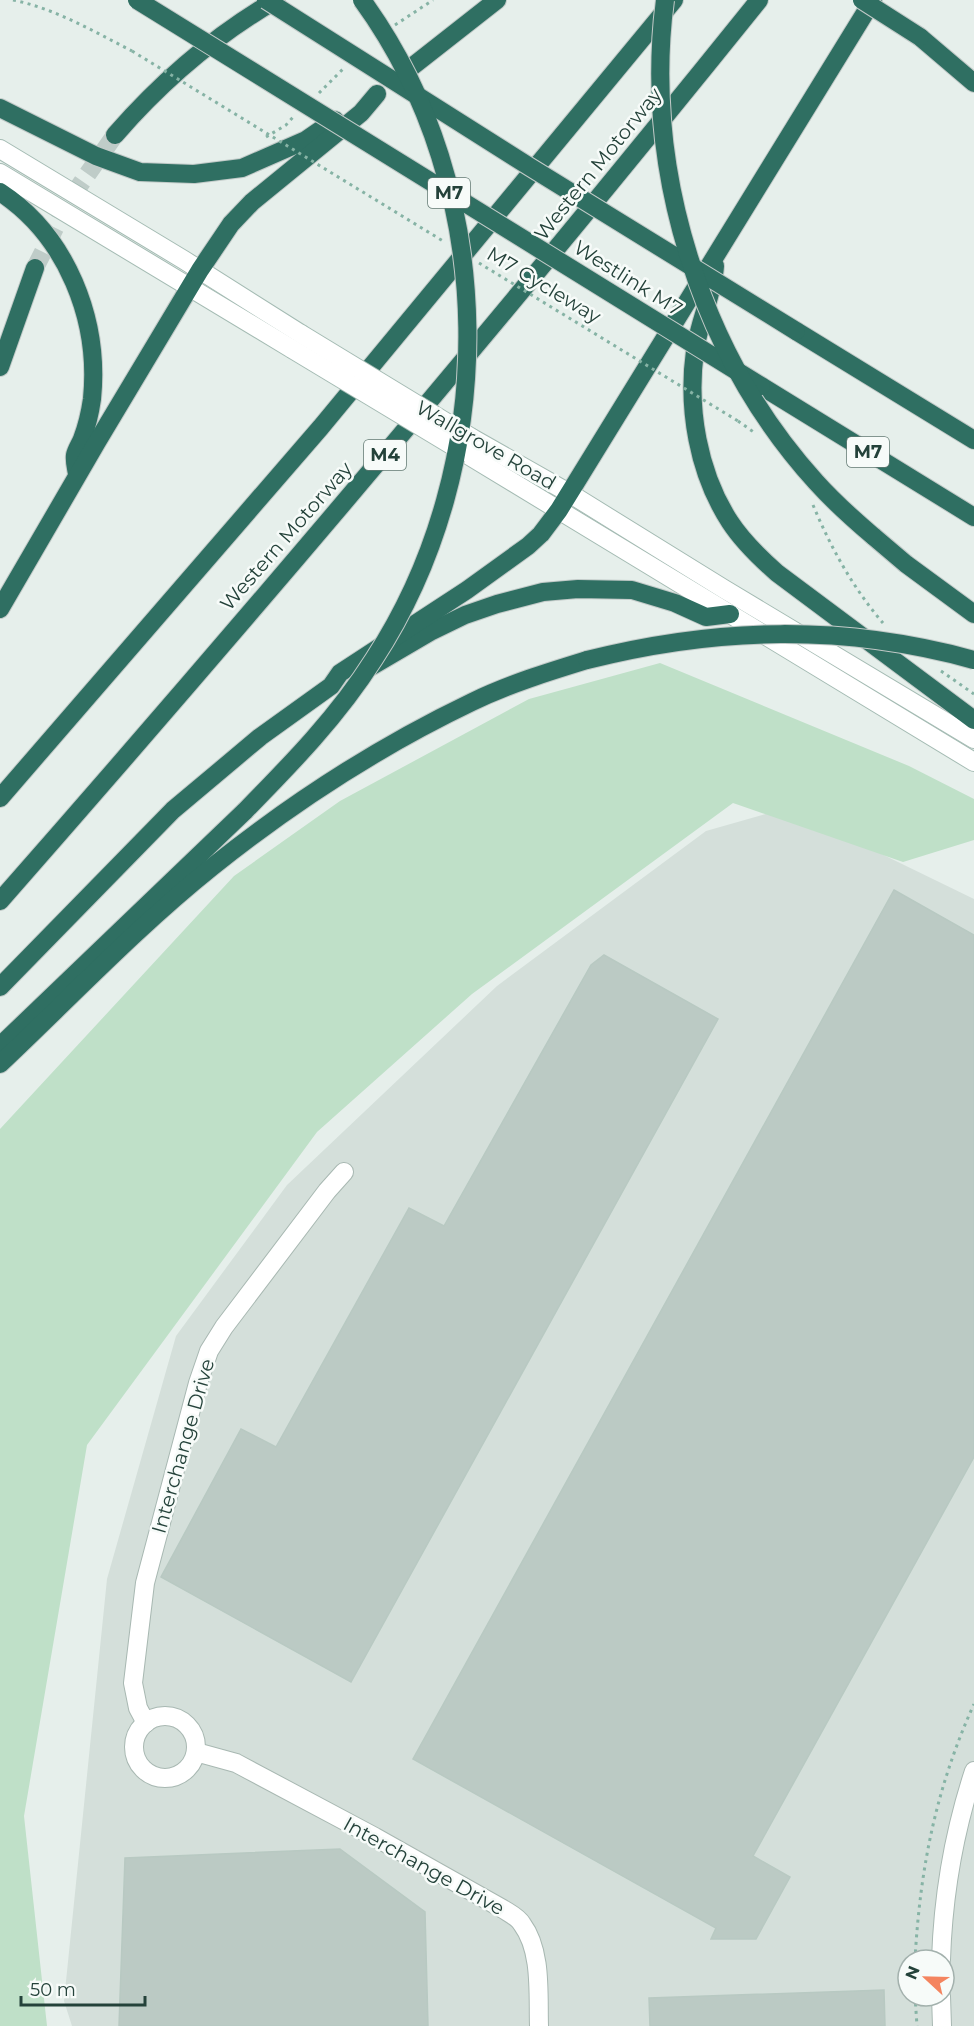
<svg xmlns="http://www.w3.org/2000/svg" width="974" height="2026" font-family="Montserrat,sans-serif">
<rect width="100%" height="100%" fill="#e6efeb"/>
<path fill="#d4dfda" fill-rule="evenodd" d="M 787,808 L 974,899 L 974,2026 L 72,2026 L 64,2001 L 107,1579 L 176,1336 L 287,1185 L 497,986 L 706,831 ZM 908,1960 L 944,1960 L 944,1996 L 908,1996 Z"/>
<polygon fill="#bfe0c8" points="660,663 909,766 974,799 974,840 903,862 733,803 472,994 317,1132 87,1445 24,1816 47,2026 0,2026 0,1129 234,876 340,801 529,699"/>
<g fill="#bbcac4" stroke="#b8c9c2" stroke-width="1.5">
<polygon points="894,890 974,935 974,1457 753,1856 790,1877 756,1939 711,1939 716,1928 413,1759"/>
<polygon points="604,955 718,1019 351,1682 161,1577 241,1429 276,1447 409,1208 444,1226 591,965"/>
<polygon points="340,1849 425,1912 428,2026 119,2026 125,1858"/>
<polygon points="884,1990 885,2026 650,2026 649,1998"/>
</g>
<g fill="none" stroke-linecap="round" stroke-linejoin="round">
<polyline stroke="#bfccc8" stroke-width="18" stroke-dasharray="18 9" stroke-linecap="butt" points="35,268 68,202 115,135"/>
<g stroke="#a8b8b2" stroke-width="20">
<g id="minor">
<circle cx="165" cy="1747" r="31"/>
<polyline points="146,1723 138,1708 133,1683 145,1583 198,1383 209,1351 224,1327 327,1191 344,1172"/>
<path d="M 196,1752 L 236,1763 L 375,1837 L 503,1909 C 509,1913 518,1917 522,1924 C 542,1951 538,1993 539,2026"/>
<path d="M 941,1960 C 943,1896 954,1832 974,1771"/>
<polyline points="941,1996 942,2026"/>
</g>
</g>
<g stroke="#a4bbb3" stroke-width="20">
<g id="secondary">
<polyline points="0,149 184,260 301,334"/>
<polyline points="0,173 292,349"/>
<polyline points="472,438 569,493 724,589 974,739"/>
<polyline points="463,452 974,762"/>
</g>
</g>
<g stroke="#c2cac8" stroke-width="20">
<g id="motorway">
<polyline points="920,37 974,83"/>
<polyline points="395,80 497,0"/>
<polyline points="0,108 96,156 140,172 194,174 242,168 306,140 335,120"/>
<path d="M 115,135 C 162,81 214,36 276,0"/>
<path d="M 0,192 C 67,236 100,320 92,399 C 90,413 87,426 82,439 C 80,444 76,450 75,455 C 74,461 76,468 77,474"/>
<path d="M 715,266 C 713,296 699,321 695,351 C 687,408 698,473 730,522 C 743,542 760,558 777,573 L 974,720"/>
<polyline points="796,331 974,440"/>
<polyline points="0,367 35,268"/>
<polyline points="761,386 974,517"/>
<polyline points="873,536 906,564 974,614"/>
<polyline points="0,609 97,442 200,270 231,224 252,202 361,113 377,94"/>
<polyline points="372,666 430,632 465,615 497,604 543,592 578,589 632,590 675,603 706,617 730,614"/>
<polyline points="0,798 321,427 674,0"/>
<path d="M 0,901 C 259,606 513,306 759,0"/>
<polyline points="0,987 173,810 260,737 331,686 340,673 467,590 528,546 541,534 559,510 873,0"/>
<polyline points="0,1046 245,811"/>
<path d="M 0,1064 C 70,998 137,927 212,867 C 292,803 380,746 472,702 C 509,684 548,672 587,660"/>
</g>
</g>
<g stroke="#86b3a5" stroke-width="3" stroke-dasharray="3 4.5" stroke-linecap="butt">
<path d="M 13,0 C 56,9 93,31 132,51"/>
<polyline points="395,25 433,0"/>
<polyline points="319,93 344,68"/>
<polyline points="266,137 286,125 294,116"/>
<polyline points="738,421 755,433"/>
<path d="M 813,505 C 831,548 853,588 883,623"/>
<polyline points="941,671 974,694"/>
<path d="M 915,1960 C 920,1868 936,1788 974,1704"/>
<polyline points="915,1996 917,2026"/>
</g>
<use href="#minor" stroke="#fff" stroke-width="18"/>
<use href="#secondary" stroke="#fff" stroke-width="18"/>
<use href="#motorway" stroke="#2f6f62" stroke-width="18"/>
<g stroke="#a4bbb3" stroke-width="20" stroke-linecap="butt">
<g id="secondary-bridge">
<polyline points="301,334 472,438"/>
<polyline points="292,349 463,452"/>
</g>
</g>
<g stroke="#c2cac8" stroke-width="20" stroke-linecap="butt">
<g id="motorway-bridge">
<polyline points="137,0 761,386"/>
<polyline points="266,0 530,167 796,331"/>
<path d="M 665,0 C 643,171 701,355 816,482 C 834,502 853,519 873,536"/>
<polyline points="862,0 920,37"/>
<path d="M 587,660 C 718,627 843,624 974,660"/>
<path d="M 245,811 C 292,763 338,716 374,659 C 501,464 500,190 362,0"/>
</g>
</g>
<g stroke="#86b3a5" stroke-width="3" stroke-dasharray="3 4.5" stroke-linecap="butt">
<polyline points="132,51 443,241"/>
<polyline points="479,263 738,421"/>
</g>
<use href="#secondary-bridge" stroke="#fff" stroke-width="18"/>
<use href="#motorway-bridge" stroke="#2f6f62" stroke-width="18"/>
</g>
<g text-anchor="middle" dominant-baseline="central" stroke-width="5" stroke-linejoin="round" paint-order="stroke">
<g fill="#f7fbf9" stroke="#637a73" stroke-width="1.5">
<rect x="428" y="178" width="42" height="30" rx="4.5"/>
<rect x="847" y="437" width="42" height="30" rx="4.5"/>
<rect x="364" y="440" width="42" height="30" rx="4.5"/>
</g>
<g font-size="18" font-weight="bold" fill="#24423a">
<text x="449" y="193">M7</text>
<text x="868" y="452">M7</text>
<text x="385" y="455">M4</text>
</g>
<g font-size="20" fill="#24423a" stroke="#f7fbf9">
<text transform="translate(598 164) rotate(-51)">Western Motorway</text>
<text transform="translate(628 278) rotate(32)">Westlink M7</text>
<text transform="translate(544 285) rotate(31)">M7 Cycleway</text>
<text transform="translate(486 445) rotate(30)">Wallgrove Road</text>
<text transform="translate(286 536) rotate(-49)">Western Motorway</text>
<text transform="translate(183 1446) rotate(-74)">Interchange Drive</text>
<text transform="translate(424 1866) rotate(29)">Interchange Drive</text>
</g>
</g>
<g transform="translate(926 1978) rotate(292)"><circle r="28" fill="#f7fbf9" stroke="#a3b1ad" stroke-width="1.5"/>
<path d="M0-4.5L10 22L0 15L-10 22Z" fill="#f4845f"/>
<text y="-9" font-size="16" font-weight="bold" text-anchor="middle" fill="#24423a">N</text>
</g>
<path d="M21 1996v9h124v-9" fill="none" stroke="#24423a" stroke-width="3"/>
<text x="30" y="1996" font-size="18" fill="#24423a" stroke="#f7fbf9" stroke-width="4.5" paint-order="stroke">50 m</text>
</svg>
